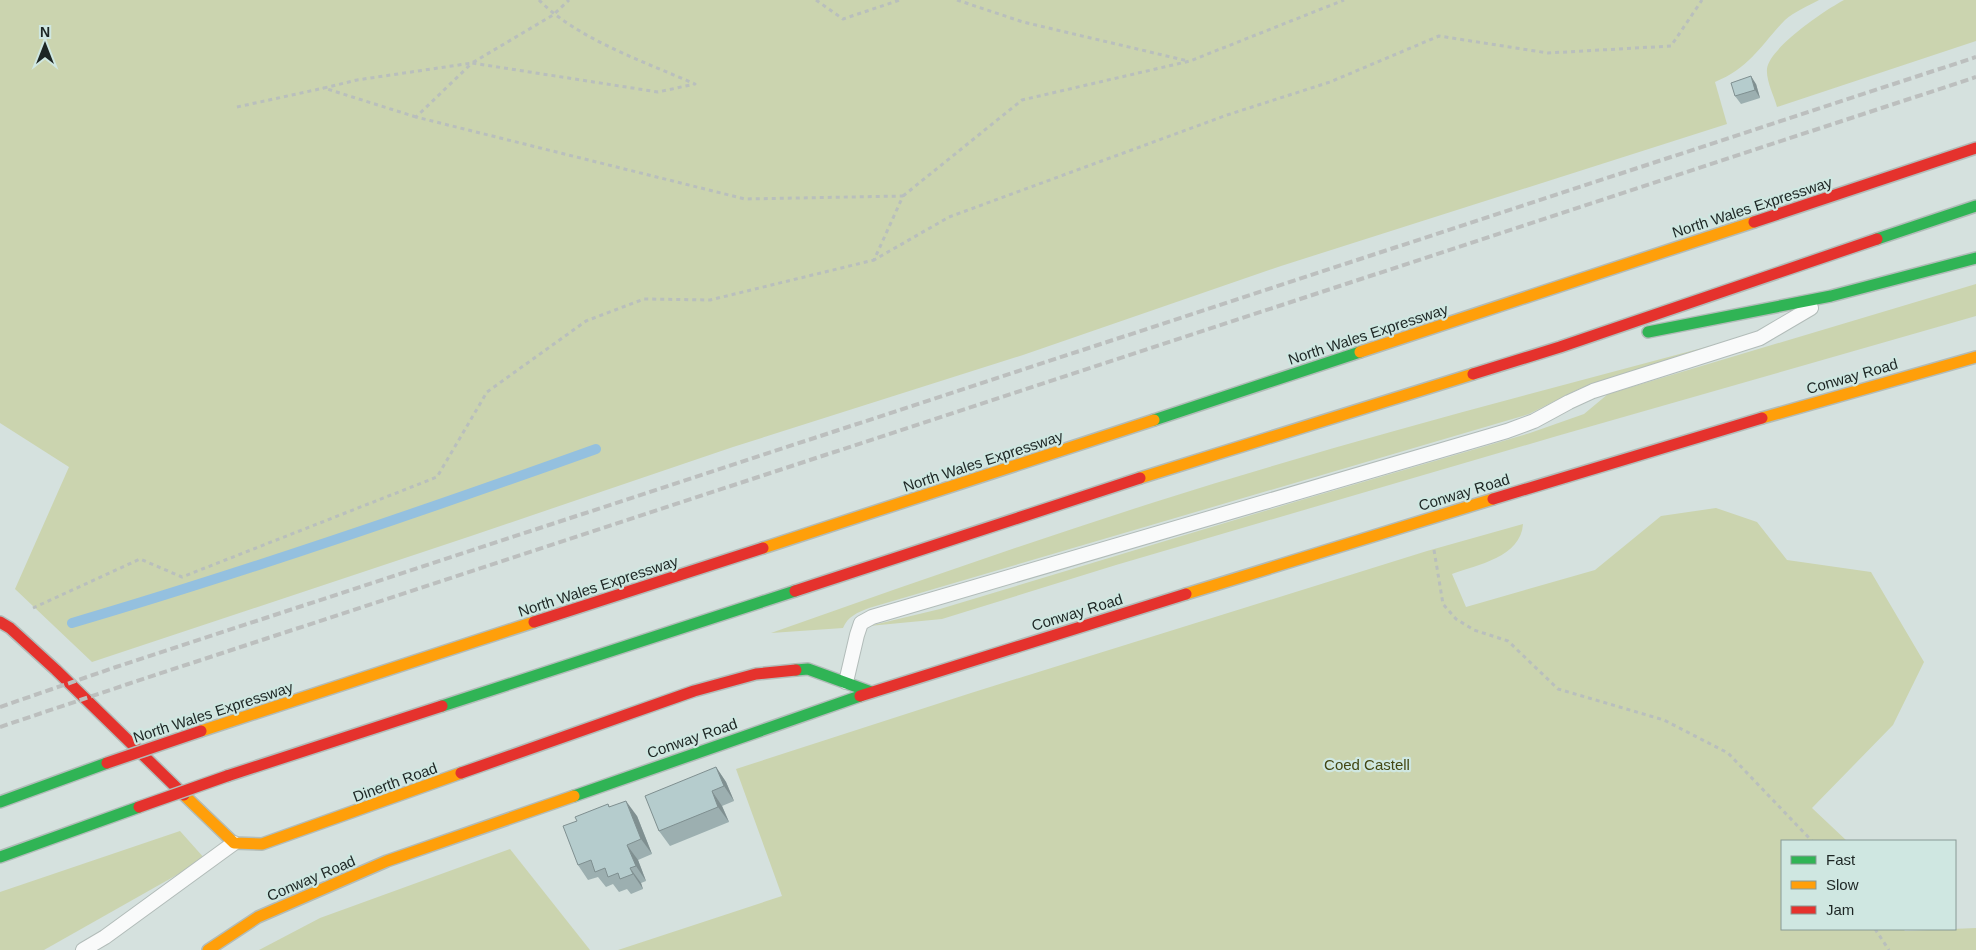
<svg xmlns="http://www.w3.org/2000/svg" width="1976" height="950" font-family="Arial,sans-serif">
<rect width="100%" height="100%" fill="#d5e1de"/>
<g fill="#cbd4af">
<path d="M 0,0 L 1819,0 C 1808,6 1794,12 1785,20 C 1761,45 1750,68 1715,82 L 1727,124 L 1281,266 L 1023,355 L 733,447 L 471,536 L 92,662 L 15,589 L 69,467 L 0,423 Z"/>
<path d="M 1844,0 L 1976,0 L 1976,41 L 1777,107 C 1774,96 1766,81 1767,69 C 1769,48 1825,10 1844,0 Z"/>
<polygon points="1976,284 1976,316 1557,436 1116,565 942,619 869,626 940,609 1298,501 1530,433 1584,414 1608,394"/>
<path d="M 1736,339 L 1581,388 L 1529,414 L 869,608 C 857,613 848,616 843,628 L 771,633 C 899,588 1026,543 1155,502 C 1347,441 1542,391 1736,339 Z"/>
<path d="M 1716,508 L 1757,522 L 1787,560 L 1871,572 L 1924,662 L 1893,725 L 1812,808 L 1847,841 L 1782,841 L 1782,929 L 1903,929 L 1905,931 L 1976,928 L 1976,950 L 618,950 L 782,896 L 736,769 L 971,693 L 1427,551 L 1523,524 C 1521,557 1477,565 1452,574 L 1466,607 L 1595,570 L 1661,516 Z"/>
<polygon points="180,831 205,859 44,950 0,950 0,892"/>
<polygon points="510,849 590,950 259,950 320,918"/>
</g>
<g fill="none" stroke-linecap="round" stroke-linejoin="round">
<path stroke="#94c0df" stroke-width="10" d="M 72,623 C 249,571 423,511 596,449"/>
<g stroke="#b2bcb9" stroke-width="16">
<g id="lane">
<polyline points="846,682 857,635 861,623 872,617 1507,431 1534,421 1569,402 1593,391 1760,338 1811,308"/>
<polyline points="83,950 105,937 234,843"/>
</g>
</g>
<g stroke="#b2bcb9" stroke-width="14">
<g id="fast">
<polyline points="1877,239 1976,206"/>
<polyline points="1648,332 1831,296 1976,258"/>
<polyline points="1154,420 1360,352"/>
<polyline points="796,670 808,669 871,692"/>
<polyline points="442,706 795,591"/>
<polyline points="574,796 860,696"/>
<polyline points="0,802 107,763"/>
<polyline points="0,857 139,807"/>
</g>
</g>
<g stroke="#b2bcb9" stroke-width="14">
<g id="slow">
<polyline points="1360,352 1754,222"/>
<polyline points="1762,418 1976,357"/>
<polyline points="1140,478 1473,374"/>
<polyline points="763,548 1154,420"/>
<polyline points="1186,594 1493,499"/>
<polyline points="201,731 534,622"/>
<polyline points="184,795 234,843 262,844 461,773"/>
<polyline points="208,950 258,917 387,861 574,796"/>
</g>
</g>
<g stroke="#b2bcb9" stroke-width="14">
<g id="jam">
<polyline points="1754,222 1976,148"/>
<polyline points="1473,374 1560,347 1877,239"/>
<polyline points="1493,499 1762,418"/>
<polyline points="795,591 1140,478"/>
<polyline points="0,622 10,628 56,670 184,795"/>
<polyline points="534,622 763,548"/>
<polyline points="860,696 1186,594"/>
<polyline points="461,773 694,691 756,674 796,670"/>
<polyline points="227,776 442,706"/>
</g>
</g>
<g stroke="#b9bfbd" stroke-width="3" stroke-dasharray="4 4" stroke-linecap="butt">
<path d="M 539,0 C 577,39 645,62 695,84 L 658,92 L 472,63 L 416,117 L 745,199 L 903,196 L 874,260 L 949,217 L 1227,115 L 1330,82 L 1439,36 L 1548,53 L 1671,46 L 1702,0"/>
<polyline points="816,0 843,19 900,0"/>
<polyline points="957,0 1023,22 1188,61"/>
<polyline points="237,107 324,88"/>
<polyline points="416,117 324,88 357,80 472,63 553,15 569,0"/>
<polyline points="903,196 1022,100 1190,61 1344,0"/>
<polyline points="1434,550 1443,604 1456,619 1474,630 1508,641 1558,689 1664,720 1728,753 1812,841"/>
<polyline points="33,608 140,559 182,577 437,477 487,392 586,321 644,299 710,300 874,260"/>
<polyline points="1875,929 1889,950"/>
</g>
<use href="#lane" stroke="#f9fafa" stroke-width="14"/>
<use href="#fast" stroke="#30b455" stroke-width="11"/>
<use href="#slow" stroke="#ff9f0a" stroke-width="11"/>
<use href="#jam" stroke="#e5322d" stroke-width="11"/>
<g stroke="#bcbfbe" stroke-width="4" stroke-dasharray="8 4" stroke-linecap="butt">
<polyline points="0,707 116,667 1976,57"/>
<polyline points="0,727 128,684 1976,77"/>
</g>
<g stroke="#b2bcb9" stroke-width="14" stroke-linecap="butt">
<g id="jam-bridge">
<polyline points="107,763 201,731"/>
<polyline points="139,807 227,776"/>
</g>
</g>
<use href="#jam-bridge" stroke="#e5322d" stroke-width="11"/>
</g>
<g fill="#9cafb0">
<polygon points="1756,84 1760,98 1741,104 1735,96"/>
<polygon points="716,767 726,782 734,801 722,806 729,822 670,846 659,831"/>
<polygon points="608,804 610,807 637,816 652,854 638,860 646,881 641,883 643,889 631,894 627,889 619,892 613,884 606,887 598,877 588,880 578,865"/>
</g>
<g fill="#7f8f90">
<polygon points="1751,76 1756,84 1760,98 1755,90"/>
<polygon points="716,767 726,782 734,801 724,786"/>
<polygon points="712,791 722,806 729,822 718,807"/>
<polygon points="626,801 637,816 652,854 641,839"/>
<polygon points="627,845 638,860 646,881 636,866"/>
<polygon points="630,868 641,883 643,889 633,874"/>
</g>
<g fill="#b5cccd" stroke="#7f8f90">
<polygon points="1751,76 1755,90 1735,96 1731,83"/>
<polygon points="716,767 724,786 712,791 718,807 659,831 645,796"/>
<polygon points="626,801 641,839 627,845 636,866 630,868 633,874 620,879 618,873 608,877 605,868 595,872 591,860 578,865 563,826 577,821 575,817 608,804 609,807"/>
</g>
<g text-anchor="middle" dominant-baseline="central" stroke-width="4.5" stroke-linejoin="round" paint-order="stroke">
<g font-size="15" fill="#1d2624" stroke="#cfe7e1">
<text transform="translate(1752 207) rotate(-18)">North Wales Expressway</text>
<text transform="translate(1368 334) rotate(-18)">North Wales Expressway</text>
<text transform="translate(1852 376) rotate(-16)">Conway Road</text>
<text transform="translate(983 461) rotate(-18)">North Wales Expressway</text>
<text transform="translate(1464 492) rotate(-17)">Conway Road</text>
<text transform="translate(598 586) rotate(-18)">North Wales Expressway</text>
<text transform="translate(1077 612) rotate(-17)">Conway Road</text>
<text transform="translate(213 712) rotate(-18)">North Wales Expressway</text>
<text transform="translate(692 738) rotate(-19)">Conway Road</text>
<text transform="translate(395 782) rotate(-20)">Dinerth Road</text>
<text transform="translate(311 878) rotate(-23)">Conway Road</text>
</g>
<g font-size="15" fill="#434713" stroke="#cfe7e1">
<text x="1367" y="764">Coed Castell</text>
</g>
</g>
<rect x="1781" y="840" width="175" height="90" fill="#cfe7e1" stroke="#889a95"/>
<rect x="1791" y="856" width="25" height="8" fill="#30b455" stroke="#889a95"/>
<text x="1826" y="865" font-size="15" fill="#1d2624">Fast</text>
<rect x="1791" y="881" width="25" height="8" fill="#ff9f0a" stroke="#889a95"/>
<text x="1826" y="890" font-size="15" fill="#1d2624">Slow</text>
<rect x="1791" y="906" width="25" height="8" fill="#e5322d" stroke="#889a95"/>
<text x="1826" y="915" font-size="15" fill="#1d2624">Jam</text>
<g transform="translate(45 45)" stroke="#cfe7e1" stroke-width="4" paint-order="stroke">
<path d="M0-4L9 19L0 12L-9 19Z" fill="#1d2624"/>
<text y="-8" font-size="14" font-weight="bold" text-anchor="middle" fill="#1d2624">N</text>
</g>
</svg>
